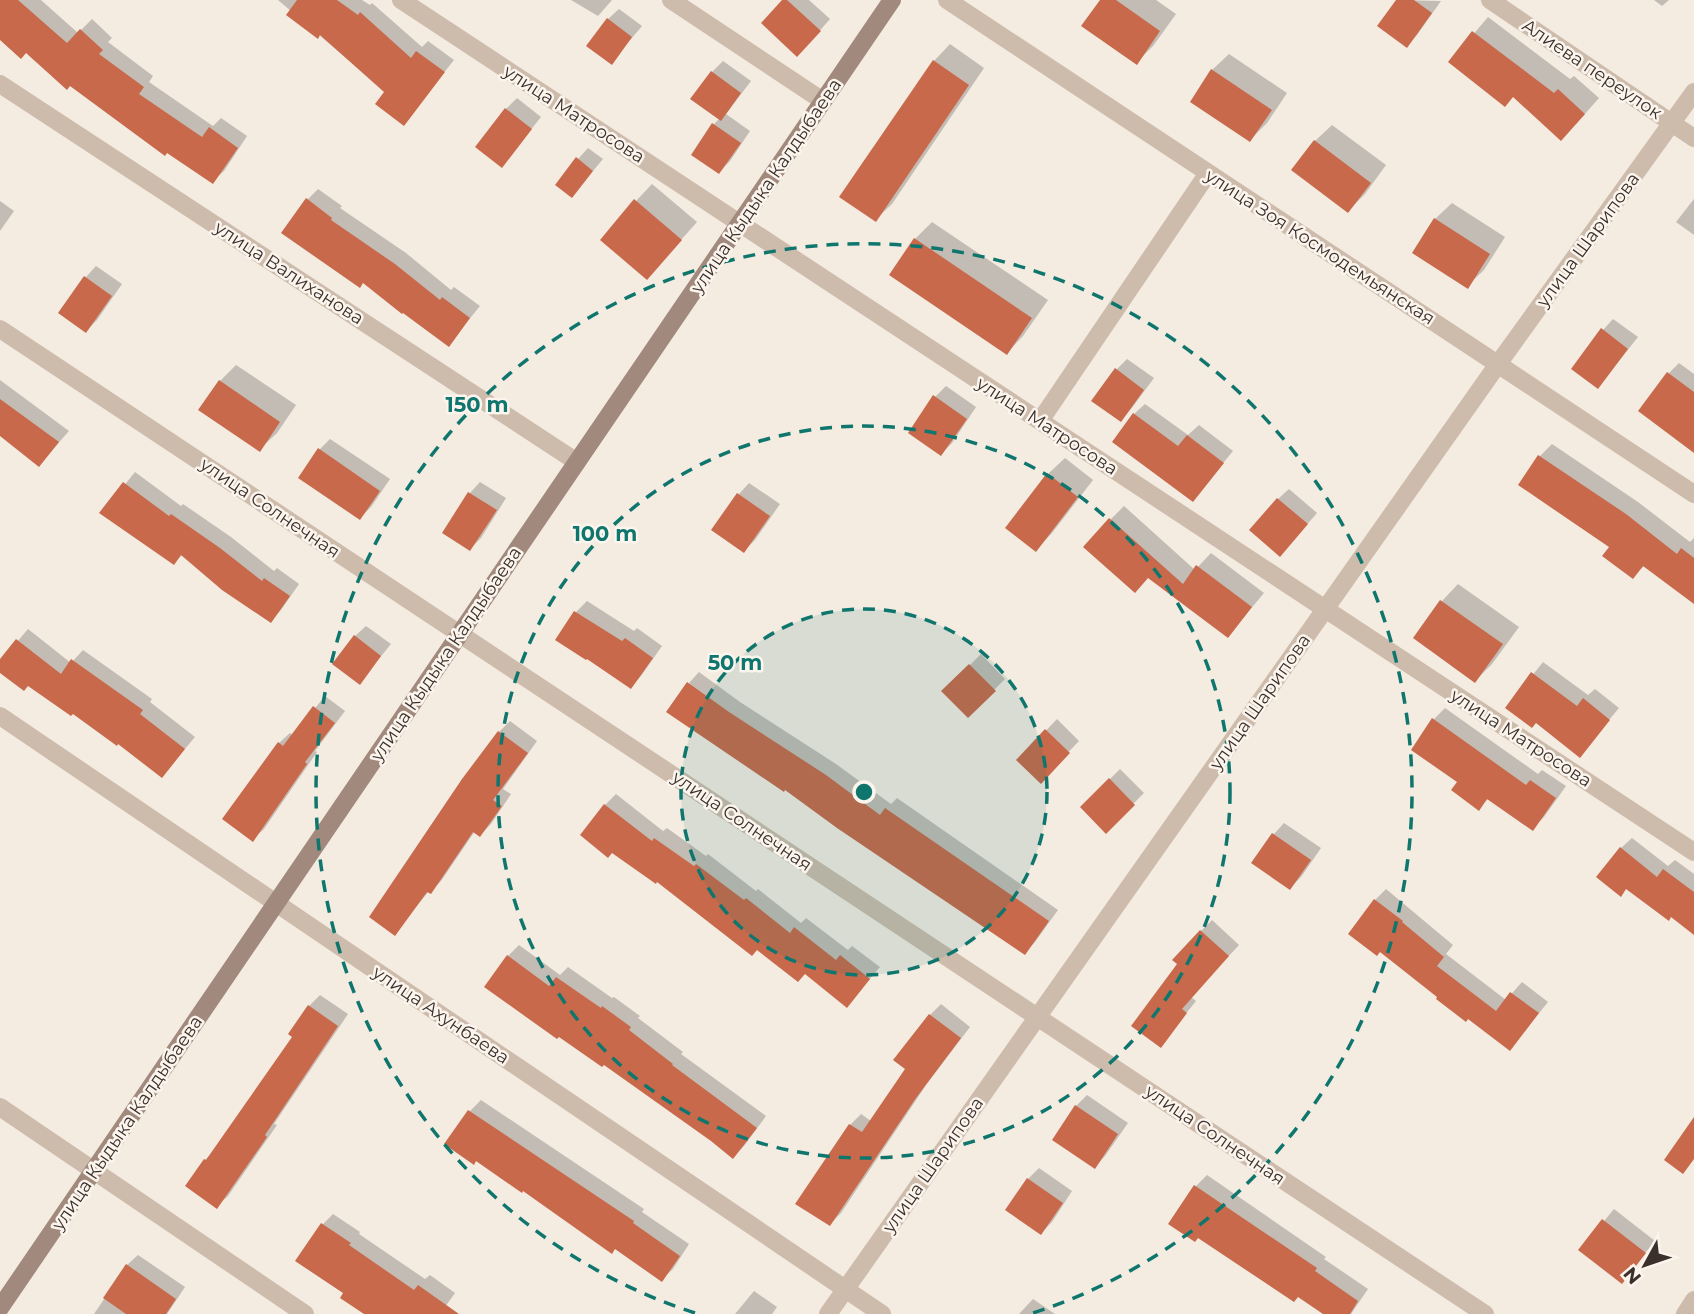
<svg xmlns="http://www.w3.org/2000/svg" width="1694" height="1314" font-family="Montserrat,sans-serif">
<rect width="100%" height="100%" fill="#f4ebe1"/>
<g fill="#0003">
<polygon points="0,0 41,0 78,33 92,19 112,38 108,42 153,76 149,82 213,126 221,118 247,136 224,171 213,181 27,51 0,38"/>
<polygon points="278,0 362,0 370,5 372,3 422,47 428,41 454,60 404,123 386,92"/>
<polygon points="571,0 612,0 598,16"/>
<polygon points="785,0 809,0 830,19 808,44"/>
<polygon points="1102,0 1156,0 1176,14 1153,46 1136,63"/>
<polygon points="1398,0 1441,1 1417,35 1407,46"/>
<polygon points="1654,0 1669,0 1662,6"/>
<polygon points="619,9 642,26 611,63 608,19"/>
<polygon points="1488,17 1570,79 1574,76 1599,98 1576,124 1514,96 1450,62"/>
<polygon points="950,44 984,68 892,204 875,220 934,61"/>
<polygon points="1229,54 1287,93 1267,123 1250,140 1212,70"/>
<polygon points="723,61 751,81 726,114 750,131 730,161 719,172 714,124 720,118 712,72"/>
<polygon points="517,98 541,117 502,166 506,109"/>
<polygon points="1332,125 1386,165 1365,194 1348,211 1315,141"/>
<polygon points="588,148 603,159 572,196 578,159"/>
<polygon points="652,184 697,222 647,278 636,201"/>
<polygon points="318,189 342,206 340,208 406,253 451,290 454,287 480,306 449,344 307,200"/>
<polygon points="1694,199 1694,235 1676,222"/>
<polygon points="0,201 14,211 0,231"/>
<polygon points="1452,203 1505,237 1484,270 1467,286 1435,219"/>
<polygon points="932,222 1048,300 1023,336 1007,353 891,275 915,239"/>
<polygon points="96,266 122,284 97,320 86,331 61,312 86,277"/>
<polygon points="1613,319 1638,337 1598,387 1603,330"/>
<polygon points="1127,359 1154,378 1131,409 1121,420 1116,370"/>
<polygon points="1679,363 1694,374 1694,450 1669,373"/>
<polygon points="236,365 296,405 277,433 260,449 220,381"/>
<polygon points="0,380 69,431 39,465 0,433"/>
<polygon points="946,386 976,407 952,443 941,454 935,397"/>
<polygon points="1145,404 1188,435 1199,425 1233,451 1193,500 1134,414"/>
<polygon points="330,439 390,479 371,507 360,518 320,449"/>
<polygon points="1552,444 1638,502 1690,542 1694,538 1694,601 1645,565 1633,577 1611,547 1520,485 1540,456"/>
<polygon points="1065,458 1093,480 1052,533 1036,550 1048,474"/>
<polygon points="135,472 181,506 183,504 231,537 274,571 277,568 299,584 281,610 271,621 183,554 174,563 102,513"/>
<polygon points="480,482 506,498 481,538 470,549 445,532 470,493"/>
<polygon points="749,483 780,504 755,540 744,551 714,530 739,494"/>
<polygon points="1289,489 1317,513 1290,544 1278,499"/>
<polygon points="1124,506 1195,570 1211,553 1264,593 1228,636 1149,576 1110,520"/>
<polygon points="1458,584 1519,627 1492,664 1475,681 1415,638 1442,601"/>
<polygon points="587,601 634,631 637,628 662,646 641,676 631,687 558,640 576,612"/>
<polygon points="366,626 391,644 360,682 355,636"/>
<polygon points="28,629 71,663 83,650 152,699 150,702 195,737 162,776 118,742 29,684 0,671 0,662"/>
<polygon points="981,654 1005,679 968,716 944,691"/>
<polygon points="1543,662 1588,695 1595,689 1619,708 1580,755 1537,721 1507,707"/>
<polygon points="699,672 740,702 836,764 891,804 897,798 1058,910 1035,942 1025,952 785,788 689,683"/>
<polygon points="325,696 345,711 315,751 317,752 264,829 253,839 279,743 290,733 293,735"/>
<polygon points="1445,708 1538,774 1542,770 1566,786 1544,817 1533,828 1489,798 1479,808 1459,781 1413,750 1434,719"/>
<polygon points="1057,719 1079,741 1041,781 1018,760"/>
<polygon points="510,721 537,741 503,789 511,794 491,824 480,835 475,831 441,881 430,892 429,891 395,933 499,732"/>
<polygon points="1120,769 1144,793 1106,831 1082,807"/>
<polygon points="616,794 663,831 667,828 706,856 708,854 756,891 758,889 801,923 806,918 848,950 852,946 880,967 847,1006 605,805"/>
<polygon points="1284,823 1321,848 1301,877 1290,888 1254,863 1274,834"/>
<polygon points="1632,838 1668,866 1675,860 1694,874 1694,932 1627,888 1621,848"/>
<polygon points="1386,889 1453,945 1446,954 1506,1000 1522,982 1548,1002 1510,1049 1375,900"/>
<polygon points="1212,920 1239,945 1191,997 1196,1001 1160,1046 1201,931"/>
<polygon points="519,945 560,975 568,967 612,998 614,997 640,1016 638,1018 683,1052 681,1054 766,1116 744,1146 733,1157 508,956"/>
<polygon points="320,995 348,1014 274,1124 277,1125 228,1196 217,1206 205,1160 216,1149 294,1036 309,1006"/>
<polygon points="941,1004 970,1027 926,1085 841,1213 830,1224 798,1203 850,1125 861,1114 871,1121 907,1069 930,1015"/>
<polygon points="1087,1095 1128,1123 1105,1156 1095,1167 1076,1106"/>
<polygon points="481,1100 644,1209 642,1212 689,1244 673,1269 662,1279 523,1189 447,1144 470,1111"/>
<polygon points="1039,1168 1072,1191 1052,1222 1041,1233 1028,1179"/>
<polygon points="1207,1175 1326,1257 1324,1259 1368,1289 1351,1314 1326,1314 1298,1295 1198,1236 1170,1224 1196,1186"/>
<polygon points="1614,1209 1655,1241 1621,1282 1580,1250"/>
<polygon points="333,1214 360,1232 359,1234 425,1279 430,1275 455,1293 445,1307 456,1314 366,1314 345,1293 323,1224"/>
<polygon points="138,1255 185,1287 167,1314 94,1314 127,1265"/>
<polygon points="754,1291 777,1307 772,1314 735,1314"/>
<polygon points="1033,1299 1055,1314 1019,1314"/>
</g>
<g fill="#c8694b">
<polygon points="0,0 18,0 67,43 80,29 103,50 99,54 144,87 139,94 202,137 209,127 238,148 213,184 167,153 165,156 70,86 67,90 26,53 21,59 0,40"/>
<polygon points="297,0 337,0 358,15 360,12 411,58 416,51 445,72 404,126 375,104 384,92 320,35 318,39 286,15"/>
<polygon points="782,0 787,0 821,31 797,57 761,23"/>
<polygon points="1100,0 1116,0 1160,31 1137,65 1081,26"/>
<polygon points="1396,0 1414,0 1432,13 1407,48 1377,26"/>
<polygon points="607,18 632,37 612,65 586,46"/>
<polygon points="1472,31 1554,93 1558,89 1585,114 1561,141 1513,97 1505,107 1448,62"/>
<polygon points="933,60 969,85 876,222 839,197"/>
<polygon points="1211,69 1272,110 1250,142 1190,102"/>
<polygon points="711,71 741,93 721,121 690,99"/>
<polygon points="505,108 532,129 502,168 475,147"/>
<polygon points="712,123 741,143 719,174 691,155"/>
<polygon points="1314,140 1371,183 1348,213 1291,170"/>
<polygon points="576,157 593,171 572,198 555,185"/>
<polygon points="306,198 332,218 331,220 395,264 440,300 442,297 470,318 449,347 403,313 402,314 363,283 360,288 281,233"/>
<polygon points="634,199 682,240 647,280 600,240"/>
<polygon points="1434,218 1490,254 1468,289 1412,253"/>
<polygon points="914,238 1032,318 1007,355 889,275"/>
<polygon points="84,276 112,296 86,333 58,313"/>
<polygon points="1601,328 1628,349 1598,389 1571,369"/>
<polygon points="1115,368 1144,390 1121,422 1091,401"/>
<polygon points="1667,372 1694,392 1694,453 1638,411"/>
<polygon points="219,380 280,422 260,452 198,410"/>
<polygon points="933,395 967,419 941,456 908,433"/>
<polygon points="0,399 59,442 39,467 0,436"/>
<polygon points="1133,413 1178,446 1187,435 1224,463 1193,502 1112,442"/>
<polygon points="318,448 380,491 360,520 298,478"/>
<polygon points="1538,455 1626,514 1677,554 1681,548 1694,558 1694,604 1643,566 1633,579 1602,556 1609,547 1518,485"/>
<polygon points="1047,473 1078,497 1036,552 1005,528"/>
<polygon points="123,482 169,516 171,514 220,548 262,581 264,578 290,596 271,623 222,590 181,555 174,565 99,513"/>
<polygon points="468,492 497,510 470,551 442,533"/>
<polygon points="737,493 770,516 744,553 711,530"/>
<polygon points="1277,498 1308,524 1280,557 1249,530"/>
<polygon points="1109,518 1183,584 1196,565 1252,607 1228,638 1148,578 1135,593 1083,547"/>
<polygon points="1440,600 1503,644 1475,683 1413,638"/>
<polygon points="574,611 622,641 625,638 653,658 631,689 587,659 586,660 555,640"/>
<polygon points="354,635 381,656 360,685 332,664"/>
<polygon points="16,639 61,674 71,659 143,710 140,714 185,749 162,778 118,744 117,746 73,714 71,716 28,686 24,691 0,673 0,659"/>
<polygon points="969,664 996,691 968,718 941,691"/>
<polygon points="1531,672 1577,706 1583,698 1610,720 1580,758 1536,723 1532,728 1505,708"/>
<polygon points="687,682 729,712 826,775 880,815 885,808 1049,921 1025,955 837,828 785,790 784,792 666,712"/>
<polygon points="313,706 335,723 305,762 307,764 253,842 222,819 278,742 283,746"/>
<polygon points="1432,718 1526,785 1530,780 1556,798 1533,831 1487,799 1479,811 1451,790 1457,782 1411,750"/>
<polygon points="1045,729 1070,753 1041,784 1016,760"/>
<polygon points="498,731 528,753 493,800 502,806 480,837 473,832 431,894 427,892 395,936 369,917 462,779"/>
<polygon points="1109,778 1135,805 1106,834 1080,807"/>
<polygon points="604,804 652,841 654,838 694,866 696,864 744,900 746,898 790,933 794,927 836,960 840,955 870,979 847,1008 805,974 798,982 757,950 752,956 657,882 656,884 612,853 608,858 580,835"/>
<polygon points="1272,833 1311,860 1290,890 1251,863"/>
<polygon points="1620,847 1657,877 1663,869 1694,892 1694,935 1671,917 1669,921 1626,889 1621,897 1596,877"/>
<polygon points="1374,899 1403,921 1402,922 1444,957 1437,966 1496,1011 1510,992 1539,1013 1510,1051 1468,1019 1466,1022 1436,999 1437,997 1380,952 1377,956 1348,934"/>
<polygon points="1200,930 1229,956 1182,1009 1187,1013 1161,1048 1131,1026 1177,964 1172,960"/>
<polygon points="507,955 549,986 556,977 601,1008 602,1006 631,1027 629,1030 673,1064 672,1065 757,1128 733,1159 711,1141 604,1065 602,1067 559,1037 557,1039 484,987"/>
<polygon points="308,1005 338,1026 265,1135 267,1137 217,1209 185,1186 204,1159 206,1160 292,1037 288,1034"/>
<polygon points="929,1014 961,1038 916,1098 830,1226 795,1204 849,1124 862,1132 905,1069 893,1060"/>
<polygon points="1075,1105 1118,1134 1095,1169 1052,1140"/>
<polygon points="468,1110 634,1221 633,1223 680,1256 662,1282 615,1249 612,1254 523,1191 522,1193 476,1161 474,1165 444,1144"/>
<polygon points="1694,1117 1694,1159 1683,1174 1664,1160"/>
<polygon points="1027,1178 1063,1203 1041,1235 1005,1210"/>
<polygon points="1194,1185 1317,1268 1315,1271 1358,1301 1350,1314 1323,1314 1298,1297 1294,1302 1198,1238 1195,1242 1168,1224"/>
<polygon points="1602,1219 1646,1253 1622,1284 1578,1250"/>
<polygon points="321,1223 351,1243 349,1245 414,1290 418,1285 459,1314 364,1314 340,1298 343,1293 295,1261"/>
<polygon points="126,1264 176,1299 166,1314 126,1314 103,1298"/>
</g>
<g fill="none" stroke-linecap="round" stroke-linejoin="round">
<g stroke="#cdbbac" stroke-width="18">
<polyline points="401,0 1694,852"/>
<polyline points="671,0 823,101"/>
<polyline points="947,0 1694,494"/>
<polyline points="1490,0 1694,138"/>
<polyline points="0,84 577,462"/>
<polyline points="0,329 1485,1314"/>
<polyline points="1040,421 1208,173"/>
<polyline points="0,716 882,1314"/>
<polyline points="0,1107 305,1314"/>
<polyline points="828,1314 1498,364 1694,92"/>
<polyline points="1685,1314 1694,1300"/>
</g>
<polyline stroke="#a18a7d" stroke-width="18" points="0,1308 892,0"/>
</g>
<circle cx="864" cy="792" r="183" fill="#0f766e" fill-opacity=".12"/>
<g fill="none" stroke="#0f766e" stroke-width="3.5" stroke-dasharray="12 9">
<circle cx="864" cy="792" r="183"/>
<circle cx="864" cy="792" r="366"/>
<path d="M695 1313A548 548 0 1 1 1033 1313"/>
</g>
<g text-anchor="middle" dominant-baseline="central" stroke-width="5" stroke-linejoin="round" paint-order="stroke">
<g font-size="18" fill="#3b302b" stroke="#fbf5ee">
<text transform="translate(1592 69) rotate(34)">Алиева переулок</text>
<text transform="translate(574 114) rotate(33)">улица Матросова</text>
<text transform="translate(766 186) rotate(-56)">улица Кыдыка Калдыбаева</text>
<text transform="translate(1588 240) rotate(-54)">улица Шарипова</text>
<text transform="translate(1320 247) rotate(33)">улица Зоя Космодемьянская</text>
<text transform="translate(289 273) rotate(33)">улица Валиханова</text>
<text transform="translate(1047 426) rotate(33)">улица Матросова</text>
<text transform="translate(270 508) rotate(34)">улица Солнечная</text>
<text transform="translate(446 654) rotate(-56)">улица Кыдыка Калдыбаева</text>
<text transform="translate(1260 702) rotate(-55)">улица Шарипова</text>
<text transform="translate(1521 738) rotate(33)">улица Матросова</text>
<text transform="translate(742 821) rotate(34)">улица Солнечная</text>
<text transform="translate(441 1015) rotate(34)">улица Ахунбаева</text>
<text transform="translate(127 1123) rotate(-56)">улица Кыдыка Калдыбаева</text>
<text transform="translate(1215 1135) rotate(34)">улица Солнечная</text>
<text transform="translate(933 1165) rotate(-55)">улица Шарипова</text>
</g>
</g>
<circle cx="864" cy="792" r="10" fill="#0f766e" stroke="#fbf5ee" stroke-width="3.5"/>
<g font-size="21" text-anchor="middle" font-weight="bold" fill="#0f766e" stroke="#fbf5ee" stroke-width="5" stroke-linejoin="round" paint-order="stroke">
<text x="477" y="412">150 m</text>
<text x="605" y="541">100 m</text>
<text x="735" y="670">50 m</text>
</g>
<g transform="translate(1645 1265) rotate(230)" stroke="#fbf5ee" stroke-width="5" paint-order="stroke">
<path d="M0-5L12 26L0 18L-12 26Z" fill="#3b302b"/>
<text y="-10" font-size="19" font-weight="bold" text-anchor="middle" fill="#3b302b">N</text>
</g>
</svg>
